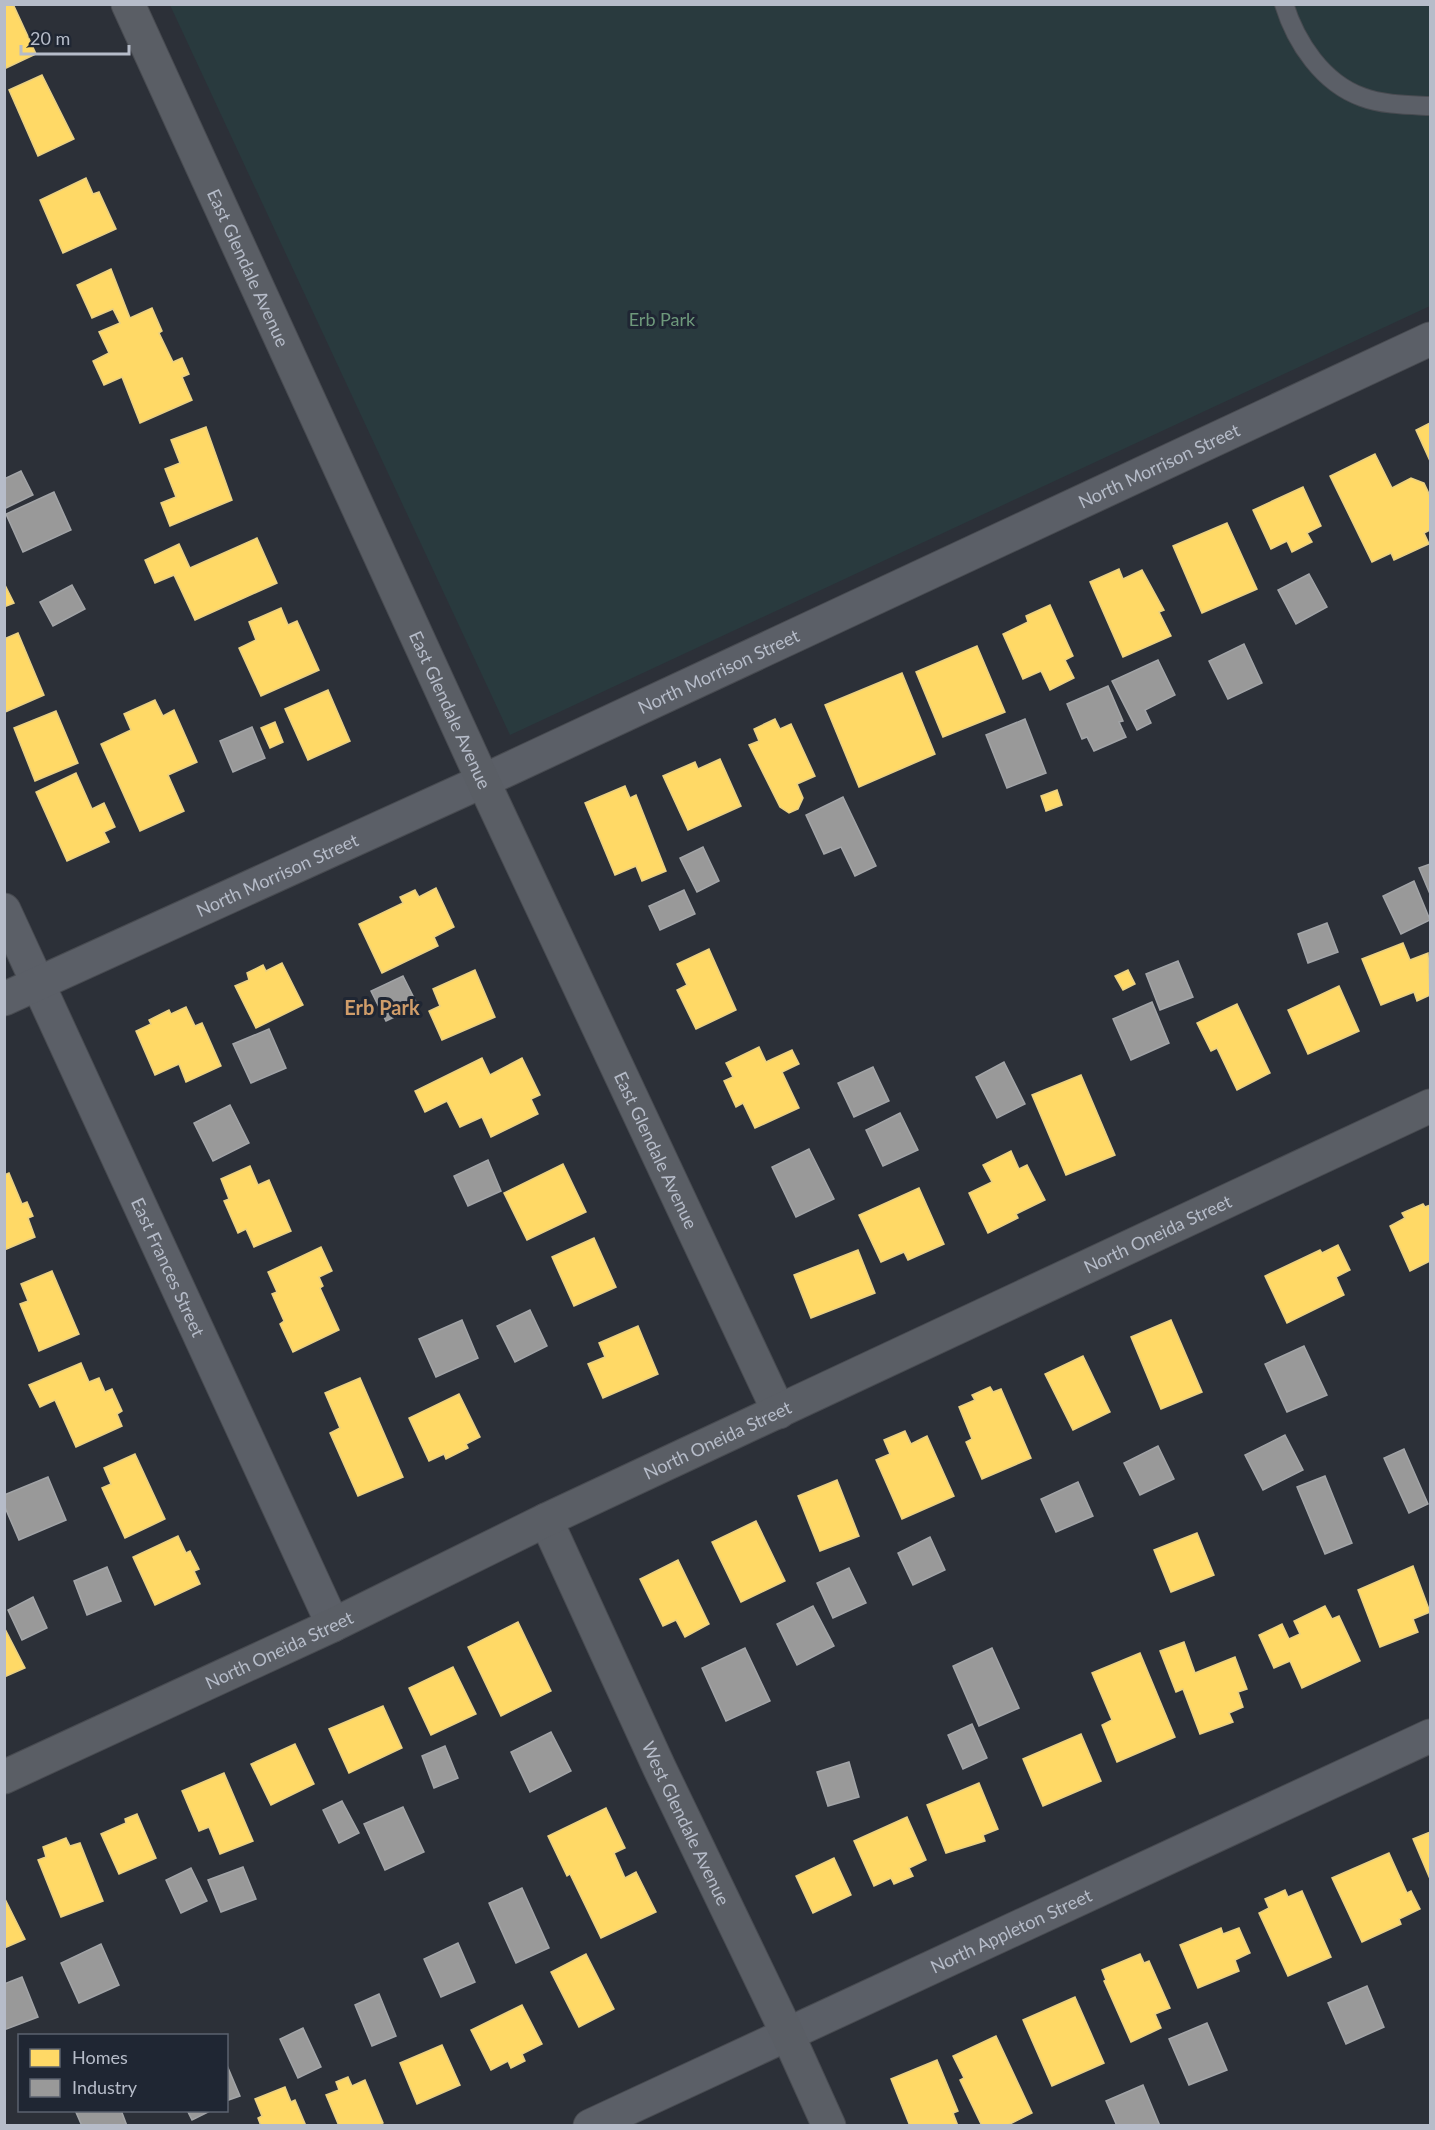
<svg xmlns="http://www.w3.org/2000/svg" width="1435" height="2130" font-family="Lato,sans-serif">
<rect width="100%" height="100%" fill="#2c3038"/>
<polygon fill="#293a3e" points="170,5 1430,5 1430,306 510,735"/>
<g fill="#ffd966" stroke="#e9d084" stroke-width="1.5">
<polygon points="4,4 13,4 36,54 4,69"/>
<polygon points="42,75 74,139 38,156 9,90"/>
<polygon points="86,178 93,194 99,192 116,229 63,253 40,200"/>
<polygon points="111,269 130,318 152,308 162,331 159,333 173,362 182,358 189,374 182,377 192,400 140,423 122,377 104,385 93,361 109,353 99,332 120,323 113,309 92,318 77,285"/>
<polygon points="1430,423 1430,461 1416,430"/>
<polygon points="206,427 232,500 170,526 161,503 176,497 165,469 180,463 171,440"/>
<polygon points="1375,454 1392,488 1411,478 1424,483 1430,496 1430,530 1424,533 1429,544 1394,560 1391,553 1372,562 1330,476"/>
<polygon points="1303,487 1321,526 1307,533 1312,542 1292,552 1287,541 1271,549 1253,510"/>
<polygon points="1227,523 1257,589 1202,613 1173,546"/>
<polygon points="257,538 277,583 195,620 174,575 155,583 145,560 179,544 190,568"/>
<polygon points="1119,569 1123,579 1142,570 1164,610 1159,612 1171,636 1123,657 1090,582"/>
<polygon points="4,583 14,603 4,607"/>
<polygon points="1050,605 1073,656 1065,660 1074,678 1050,690 1041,671 1023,679 1003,634 1028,622 1026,616"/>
<polygon points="281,608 288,625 297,621 319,670 261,696 239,648 256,640 249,622"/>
<polygon points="18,633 44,695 5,712 4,639"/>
<polygon points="977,646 1005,712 943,737 916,672"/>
<polygon points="902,673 935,754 859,787 825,705"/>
<polygon points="328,690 350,741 308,760 285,709"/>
<polygon points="155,700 163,716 174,710 197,762 168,775 184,811 140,831 101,744 131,730 124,714"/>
<polygon points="56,711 78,763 35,781 14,728"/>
<polygon points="775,719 780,729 791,724 815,776 797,784 803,798 798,809 789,813 780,807 749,745 759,741 754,729"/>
<polygon points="275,722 283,742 270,748 261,728"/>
<polygon points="720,759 741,806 688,830 663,776 695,762 698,769"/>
<polygon points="76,773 92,809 104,803 115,827 104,832 109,842 67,861 36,792"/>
<polygon points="625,786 630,798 636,795 666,871 642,881 636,866 615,875 585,803"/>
<polygon points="1057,790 1062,805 1046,811 1041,796"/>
<polygon points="436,888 454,927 434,937 438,946 382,973 359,924 403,903 400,897 415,890 419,897"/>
<polygon points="1403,943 1410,960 1428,953 1430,995 1417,1001 1414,992 1381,1005 1362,959"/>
<polygon points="709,949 736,1010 696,1029 677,990 687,985 677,964"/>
<polygon points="282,963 303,1005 256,1028 235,986 249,980 247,973 263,965 266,971"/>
<polygon points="475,970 495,1017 442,1040 429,1011 440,1006 433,989"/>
<polygon points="1128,970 1135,984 1123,990 1115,976"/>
<polygon points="1339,986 1359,1031 1308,1054 1288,1010"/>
<polygon points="1237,1004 1270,1073 1237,1090 1217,1048 1211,1051 1197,1023"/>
<polygon points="186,1007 195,1026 202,1023 221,1066 186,1082 179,1064 155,1075 136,1031 151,1024 149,1020 169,1010 171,1014"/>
<polygon points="759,1047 766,1062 792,1050 799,1064 782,1072 799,1108 755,1128 743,1103 736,1107 724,1081 733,1077 726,1063"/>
<polygon points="482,1058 490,1075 522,1058 540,1095 531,1099 538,1114 491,1137 482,1117 460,1127 447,1101 425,1112 415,1091"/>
<polygon points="1081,1075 1115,1155 1066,1175 1032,1095"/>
<polygon points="1011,1151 1019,1169 1027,1165 1045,1200 1016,1214 1018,1218 988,1233 969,1193 992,1182 983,1165"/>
<polygon points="563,1164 586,1212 527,1240 504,1193"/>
<polygon points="250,1166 258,1185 269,1180 291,1231 254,1247 246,1229 238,1233 224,1201 229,1199 221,1179"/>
<polygon points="9,1173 22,1204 27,1202 33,1216 28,1218 35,1237 4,1250 4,1175"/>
<polygon points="919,1188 944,1244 908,1260 904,1252 881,1262 859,1215"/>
<polygon points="1423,1204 1425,1207 1430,1205 1430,1261 1410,1271 1390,1226 1405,1218 1402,1213"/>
<polygon points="594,1238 616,1287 574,1306 552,1257"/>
<polygon points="1338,1245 1350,1270 1336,1277 1344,1295 1287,1323 1265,1276 1320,1250 1322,1253"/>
<polygon points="321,1247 332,1271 319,1277 323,1286 320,1288 339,1330 293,1352 280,1324 284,1321 272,1294 277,1292 268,1272"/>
<polygon points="858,1250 875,1293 811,1318 794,1275"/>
<polygon points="52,1271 79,1334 39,1351 20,1304 28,1301 21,1284"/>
<polygon points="1171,1320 1202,1392 1161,1409 1131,1337"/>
<polygon points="638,1326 658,1374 603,1398 588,1364 605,1357 599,1343"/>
<polygon points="1083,1356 1110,1412 1073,1430 1045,1374"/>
<polygon points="81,1363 89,1382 99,1378 105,1392 112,1389 122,1411 117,1414 122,1426 76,1447 55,1400 40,1407 29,1385"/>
<polygon points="360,1378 403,1477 358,1496 330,1433 340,1428 325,1393"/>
<polygon points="990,1387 993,1392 1001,1389 1031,1458 982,1479 966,1442 972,1439 959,1407 975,1400 972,1395"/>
<polygon points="459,1394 480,1437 466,1444 468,1448 446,1459 444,1454 429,1461 409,1418"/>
<polygon points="905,1431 911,1444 927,1436 954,1496 902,1519 876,1460 890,1454 884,1440"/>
<polygon points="135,1454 165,1519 125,1538 102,1488 111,1484 104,1468"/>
<polygon points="837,1480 859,1536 820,1551 798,1496"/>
<polygon points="756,1521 785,1581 741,1602 712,1542"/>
<polygon points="1197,1533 1214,1575 1171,1592 1154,1550"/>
<polygon points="178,1536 186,1553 190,1551 199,1569 194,1571 200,1584 155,1605 133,1557"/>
<polygon points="678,1560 709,1624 685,1637 676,1620 663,1626 640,1579"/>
<polygon points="1413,1566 1430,1612 1413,1619 1418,1632 1380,1647 1358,1590"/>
<polygon points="1325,1606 1332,1619 1339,1616 1360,1661 1302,1688 1290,1661 1274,1668 1259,1635 1282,1624 1289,1639 1300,1634 1294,1621"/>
<polygon points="518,1622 551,1691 501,1716 468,1647"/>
<polygon points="4,1627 25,1668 4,1677"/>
<polygon points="1184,1642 1195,1673 1235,1657 1247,1689 1238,1692 1243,1707 1229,1713 1233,1722 1200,1734 1183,1689 1176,1692 1160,1651"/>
<polygon points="1140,1653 1175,1737 1117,1762 1102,1725 1112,1720 1092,1673"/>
<polygon points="453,1667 476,1714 431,1735 409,1688"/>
<polygon points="383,1706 402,1748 349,1773 329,1729"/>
<polygon points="1081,1734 1101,1781 1043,1806 1023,1759"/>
<polygon points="295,1744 314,1784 271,1805 251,1764"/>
<polygon points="224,1773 253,1841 220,1854 209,1827 199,1831 182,1791"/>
<polygon points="979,1783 998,1829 983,1835 985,1841 946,1853 927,1805"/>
<polygon points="606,1808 625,1848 614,1853 625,1878 636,1872 656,1912 601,1938 570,1874 567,1876 548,1836"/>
<polygon points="137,1814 156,1858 119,1874 101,1834 126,1823 125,1819"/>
<polygon points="907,1817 926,1860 909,1868 913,1876 894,1884 891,1878 874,1886 854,1841"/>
<polygon points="1430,1832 1430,1879 1413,1839"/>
<polygon points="66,1838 70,1846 80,1843 103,1901 61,1917 38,1860 46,1857 43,1847"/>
<polygon points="1389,1853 1407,1893 1411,1891 1420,1909 1399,1919 1401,1924 1362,1942 1332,1878"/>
<polygon points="834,1858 851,1895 813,1913 796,1876"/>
<polygon points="1285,1890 1288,1897 1302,1891 1331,1957 1288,1976 1259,1913 1269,1908 1265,1899"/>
<polygon points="4,1897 25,1939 4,1948"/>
<polygon points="1221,1928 1223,1934 1239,1928 1250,1953 1235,1960 1239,1971 1198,1988 1180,1945"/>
<polygon points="586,1954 614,2009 579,2027 551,1972"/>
<polygon points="1140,1954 1144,1963 1149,1961 1170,2008 1155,2014 1161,2028 1131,2042 1104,1981 1106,1980 1102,1970"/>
<polygon points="1075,1997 1104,2063 1052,2086 1023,2020"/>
<polygon points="522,2005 542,2044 522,2054 525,2061 511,2068 508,2061 491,2070 471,2030"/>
<polygon points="996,2036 1032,2113 1006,2126 982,2126 960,2080 964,2078 953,2056"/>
<polygon points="442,2045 460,2085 417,2104 400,2063"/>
<polygon points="937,2060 958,2111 953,2113 958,2126 910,2126 891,2079"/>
<polygon points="348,2077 352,2086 365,2080 383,2123 377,2126 339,2126 326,2095 339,2090 336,2082"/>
<polygon points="285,2087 291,2102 295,2100 306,2126 261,2126 258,2118 262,2116 255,2099"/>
</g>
<g fill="#999" stroke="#a2a4a7" stroke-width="1.5">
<polygon points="21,471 33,495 4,509 4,479"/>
<polygon points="54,492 71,530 23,552 6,514"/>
<polygon points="1309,574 1327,607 1296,624 1278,590"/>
<polygon points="72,585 85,609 53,626 40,602"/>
<polygon points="1244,644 1262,683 1228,699 1209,661"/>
<polygon points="1158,660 1175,695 1145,710 1151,723 1137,730 1112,681"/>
<polygon points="1108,686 1123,721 1119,722 1126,737 1094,751 1087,737 1082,739 1067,704"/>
<polygon points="1025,719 1046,773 1007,788 986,735"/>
<polygon points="252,727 265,758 233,772 220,741"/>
<polygon points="843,797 876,866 855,876 841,847 824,854 806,815"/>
<polygon points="703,847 719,881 697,892 680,858"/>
<polygon points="1430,864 1430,894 1419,868"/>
<polygon points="1414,881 1430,920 1401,934 1383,896"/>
<polygon points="684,890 695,914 660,930 649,906"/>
<polygon points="1327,923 1338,952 1308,963 1298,934"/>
<polygon points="1178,961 1193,997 1160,1010 1146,974"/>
<polygon points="403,976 418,1006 386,1021 371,991"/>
<polygon points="1152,1002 1169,1043 1131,1060 1113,1019"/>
<polygon points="269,1029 286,1068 251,1083 233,1044"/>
<polygon points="1004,1062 1025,1104 997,1118 976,1077"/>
<polygon points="873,1067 889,1101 854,1117 838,1083"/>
<polygon points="230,1105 249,1143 213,1161 194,1123"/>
<polygon points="900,1113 918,1150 883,1166 866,1130"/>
<polygon points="809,1149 834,1199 796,1217 772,1167"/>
<polygon points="488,1160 501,1191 468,1206 454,1176"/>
<polygon points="530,1310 547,1346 515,1362 497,1326"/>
<polygon points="462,1320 478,1358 436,1377 419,1339"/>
<polygon points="1304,1346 1327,1395 1287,1412 1265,1364"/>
<polygon points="1285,1435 1303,1470 1263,1490 1245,1455"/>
<polygon points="1158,1446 1174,1479 1140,1495 1124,1463"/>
<polygon points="1404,1449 1428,1504 1409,1513 1384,1458"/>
<polygon points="1325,1476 1352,1543 1325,1554 1297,1487"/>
<polygon points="48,1477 66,1520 19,1540 4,1505 4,1495"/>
<polygon points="1078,1482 1093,1516 1056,1532 1041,1499"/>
<polygon points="930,1537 945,1570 913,1585 898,1553"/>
<polygon points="107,1567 121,1601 87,1615 74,1581"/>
<polygon points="849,1568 866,1603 833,1618 817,1583"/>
<polygon points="33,1597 47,1628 22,1640 8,1610"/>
<polygon points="813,1606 834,1646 797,1665 777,1624"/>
<polygon points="745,1648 770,1701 726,1721 702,1668"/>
<polygon points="992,1648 1019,1708 979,1726 953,1666"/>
<polygon points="972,1724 987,1758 963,1769 948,1735"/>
<polygon points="551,1732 571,1771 530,1792 511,1752"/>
<polygon points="445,1746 458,1778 434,1788 422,1756"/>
<polygon points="849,1762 859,1797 828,1806 817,1772"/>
<polygon points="342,1801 359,1833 339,1843 323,1810"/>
<polygon points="403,1807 424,1852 385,1870 364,1824"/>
<polygon points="243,1867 256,1899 221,1912 208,1880"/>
<polygon points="191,1868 207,1901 181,1913 166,1880"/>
<polygon points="522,1888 549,1948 516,1963 489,1903"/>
<polygon points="458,1943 475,1982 441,1997 424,1959"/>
<polygon points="101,1944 119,1985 79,2003 61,1963"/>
<polygon points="22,1977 38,2017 4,2030 4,1984"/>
<polygon points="1367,1986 1384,2027 1346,2044 1328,2003"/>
<polygon points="379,1994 396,2036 372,2046 355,2005"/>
<polygon points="1207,2023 1227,2070 1189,2085 1169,2039"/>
<polygon points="303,2028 321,2067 298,2078 280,2039"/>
<polygon points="226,2063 240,2096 226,2101"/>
<polygon points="1143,2085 1160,2126 1117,2126 1106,2101"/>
<polygon points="75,2110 121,2110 127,2126 82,2126"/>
<polygon points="187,2110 212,2110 192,2120"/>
</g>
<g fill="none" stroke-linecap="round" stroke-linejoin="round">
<g stroke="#484b51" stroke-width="20">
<path id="lane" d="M 1284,4 C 1296,43 1323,83 1362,97 C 1383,105 1409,105 1430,106"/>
</g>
<g stroke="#484b51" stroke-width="35">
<g id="street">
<path id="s1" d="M 4,910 L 333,1625"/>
<path id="s2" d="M 4,999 L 483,781 L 1430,339"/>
<path id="s3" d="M 590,2126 L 1430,1736"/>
</g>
</g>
<g stroke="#484b51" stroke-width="35">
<g id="secondary">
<path id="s4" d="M 128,4 L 483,781 L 779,1412"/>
<path id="s5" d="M 546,1520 L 659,1767 L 787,2033 L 829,2126"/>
<path id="s6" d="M 4,1777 L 333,1625 L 546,1520 L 1430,1106"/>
</g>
</g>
<use href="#lane" stroke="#5b5f67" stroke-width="18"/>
<use href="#street" stroke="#5b5f67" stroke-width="33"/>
<use href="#secondary" stroke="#5a5e65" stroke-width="33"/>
</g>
<g text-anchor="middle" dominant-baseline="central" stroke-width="6" stroke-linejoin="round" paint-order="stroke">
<g font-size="18" fill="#b6bcc9" stroke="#1f2633">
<text stroke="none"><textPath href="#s4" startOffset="290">East Glendale Avenue</textPath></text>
<text stroke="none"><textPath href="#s2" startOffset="1272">North Morrison Street</textPath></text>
<text stroke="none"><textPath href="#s2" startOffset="786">North Morrison Street</textPath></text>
<text stroke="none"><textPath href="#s4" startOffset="776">East Glendale Avenue</textPath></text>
<text stroke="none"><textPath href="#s2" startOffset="300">North Morrison Street</textPath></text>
<text stroke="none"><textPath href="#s4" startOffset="1262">East Glendale Avenue</textPath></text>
<text stroke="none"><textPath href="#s6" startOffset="1275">North Oneida Street</textPath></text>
<text stroke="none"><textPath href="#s1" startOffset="393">East Frances Street</textPath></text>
<text stroke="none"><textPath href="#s6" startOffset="789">North Oneida Street</textPath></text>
<text stroke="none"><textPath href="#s6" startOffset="303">North Oneida Street</textPath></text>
<text stroke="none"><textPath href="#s5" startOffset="334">West Glendale Avenue</textPath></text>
<text stroke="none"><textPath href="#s3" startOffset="464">North Appleton Street</textPath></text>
</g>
<g font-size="18" fill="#6e987b" stroke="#1f2633">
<text x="662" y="319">Erb Park</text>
</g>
<g font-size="20" font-weight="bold" fill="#d09d6a" stroke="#1f2633">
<text x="382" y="1007">Erb Park</text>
</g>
</g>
<rect width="1435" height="2130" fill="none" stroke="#b6bcc9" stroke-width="12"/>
<rect x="18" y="2034" width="210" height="78" fill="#1f2633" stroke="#5b626f" stroke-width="1.5"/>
<rect x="30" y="2049" width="30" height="18" fill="#ffd966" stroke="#5b626f" stroke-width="1.5"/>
<text x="72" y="2064" font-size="18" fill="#b6bcc9">Homes</text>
<rect x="30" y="2079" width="30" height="18" fill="#999999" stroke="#5b626f" stroke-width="1.5"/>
<text x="72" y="2094" font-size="18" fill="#b6bcc9">Industry</text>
<path d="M21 45v9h108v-9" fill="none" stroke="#b6bcc9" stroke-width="3"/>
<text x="30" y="45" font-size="18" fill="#b6bcc9" stroke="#1f2633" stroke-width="4.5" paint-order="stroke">20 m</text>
</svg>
